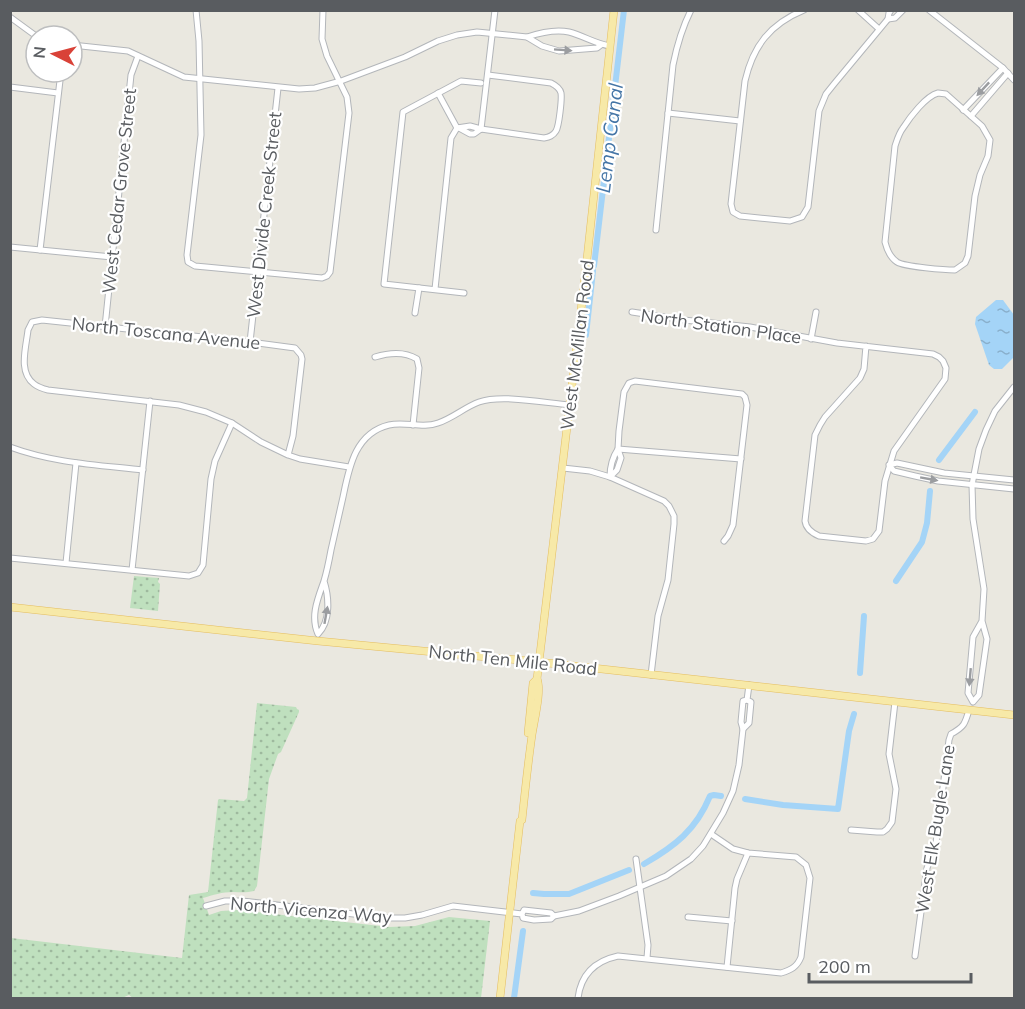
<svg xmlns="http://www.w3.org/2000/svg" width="1025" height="1009" font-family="Mulish,sans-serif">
<defs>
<pattern id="grass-dots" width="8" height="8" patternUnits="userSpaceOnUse" patternTransform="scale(1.5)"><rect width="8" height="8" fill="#bfe0be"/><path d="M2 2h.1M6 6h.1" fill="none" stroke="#9eb99e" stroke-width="1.8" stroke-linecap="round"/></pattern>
<pattern id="water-ripples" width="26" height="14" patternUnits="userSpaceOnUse" patternTransform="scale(1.5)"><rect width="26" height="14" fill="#a4d4f7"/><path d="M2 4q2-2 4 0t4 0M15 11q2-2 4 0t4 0" fill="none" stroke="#89afcb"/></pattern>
</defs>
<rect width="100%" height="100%" fill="#eae8e0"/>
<g fill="url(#grass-dots)">
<polygon points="134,576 159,578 158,582 160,584 158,611 130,608"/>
<path d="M 257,703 L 296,707 L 297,709 L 299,710 L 299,712 L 281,752 L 278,754 L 269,779 L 257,886 L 254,891 C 246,893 240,892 233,892 C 222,892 213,895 203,898 L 209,915 L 221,911 L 238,910 L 389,927 L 415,926 L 449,917 L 490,921 L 481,998 L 133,998 L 129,995 L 122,998 L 11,998 L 11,938 L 182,958 L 189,895 L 208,892 L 218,800 L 219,799 L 244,801 L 247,798 Z"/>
</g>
<polygon fill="url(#water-ripples)" points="996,300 1003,300 1014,315 1014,357 1002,369 994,369 989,365 975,324 976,317"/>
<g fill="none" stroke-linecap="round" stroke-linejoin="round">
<g stroke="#a4d4f7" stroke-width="6">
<polyline points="594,266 624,10"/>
<polyline points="586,335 593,271"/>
<polyline points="939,460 975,412"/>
<polyline points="896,581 922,542 927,523 930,491"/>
<polyline points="860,673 864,616"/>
<polyline points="745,799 783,805 838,809 849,731 854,714"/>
<path d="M 644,864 C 675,846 696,830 710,796 L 714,795 L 721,796"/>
<polyline points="533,893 544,894 569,894 629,870"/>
<polyline points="514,998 523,931"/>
</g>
<g stroke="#b3b6ba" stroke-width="7">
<g id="minor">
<polyline points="196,10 199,41 201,135 187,255 188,262 195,266 206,267 322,278 327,276 330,272 349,113 347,97 327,56 322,39 323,10"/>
<path d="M 804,10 C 770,24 753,46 745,81 L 731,204 L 733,212 L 740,216 L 790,221 L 802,217 L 808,207 L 819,111 L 826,94 L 834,84 L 888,19"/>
<polyline points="858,10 879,29"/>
<polyline points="891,10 889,13 888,19 895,18 903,10"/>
<polyline points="929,10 1003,68 1014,80"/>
<polyline points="10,17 36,36"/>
<path d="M 527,37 C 539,33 556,29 569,32 C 584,36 596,44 610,46"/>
<polyline points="72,45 128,51 184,77 299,89 315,88 341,81 405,57 438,41 457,35 477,32 527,37 542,46 559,51 597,48 601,45"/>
<polyline points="10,87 58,93"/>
<path d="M 938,93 L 946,94 L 982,126 L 990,140 L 988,156 L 980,175 L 975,196 L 968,256 L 965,263 L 955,270 C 946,270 905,267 897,262 C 891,258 887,250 885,242 L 895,146 C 897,140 899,133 903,128 C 910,117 926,96 938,93 Z"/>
<polyline points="963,110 1003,68"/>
<polyline points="668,113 740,121"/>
<polyline points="971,116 1008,73"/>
<path d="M 457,128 L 470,126 L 481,129 L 544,138 C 549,137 553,136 556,131 C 559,126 562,99 561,93 C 560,88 555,85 551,83 L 488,75"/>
<polyline points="459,128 470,134 474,134 481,129"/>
<polyline points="481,129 495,10"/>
<path d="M 656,230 L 673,65 C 677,45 682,28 691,10"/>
<polyline points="10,247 112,257"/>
<polyline points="40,250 61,72"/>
<polyline points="435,289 451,138 457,128 438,93"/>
<polyline points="464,293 384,284 403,112 461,81 481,83"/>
<path d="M 632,312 L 684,320 L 750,327 L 837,343 L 933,354 L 939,357 L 943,361 L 946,368 L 945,379 L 894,451 L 885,481 L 879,531 L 873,539 L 866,541 L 819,536 C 812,533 806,529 805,521 L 815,435 L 820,425 L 825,417 L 860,378 L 864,369 L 866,346"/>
<polyline points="415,313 419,288"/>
<polyline points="105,327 131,75 138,56"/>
<polyline points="811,339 816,312"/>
<polyline points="250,342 278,88"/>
<path d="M 375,357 C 388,353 404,351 417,359 L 419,368 L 413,425"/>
<path d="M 10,447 C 53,463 98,465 143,470"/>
<path d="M 618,449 C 612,458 610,466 610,477 L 617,470 L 621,458 L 618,449 L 619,431 L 624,392 L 629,383 L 635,381 L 742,394 L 745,397 L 747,405 L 733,525 L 728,536 L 724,541"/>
<polyline points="618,449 741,459"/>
<path d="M 288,455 L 293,436 L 302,359 L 301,355 L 295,348 L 250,342 L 42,320 L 32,322 L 28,330 C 26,348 18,372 34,384 C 38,387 44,389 48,390 L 179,405 L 206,412 L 232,423 L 261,442 L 288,455 L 300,459 L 349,467"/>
<polyline points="563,468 590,471 610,477 664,501 669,506 674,516 674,524 668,580 658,616 651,675"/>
<polyline points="1014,480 944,473 897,463 889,465 894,471 915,476 938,481 1014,489"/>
<polyline points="10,558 189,576 198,573 203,565 211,479 215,461 232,423"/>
<polyline points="66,563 76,463"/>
<polyline points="132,570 150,401"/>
<path d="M 324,581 C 329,597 331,621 318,634 C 310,616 318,598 324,581 C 327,571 329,561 331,550 C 335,532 339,515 343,497 C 349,468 355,433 389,425 C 405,421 423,429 438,423 C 453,418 465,407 479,402 C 502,394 545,403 570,405"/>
<polyline points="982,621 973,637 968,693 973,702 979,695 987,639 982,621 984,589 973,519 972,485 979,449 986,430 995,411 1014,387"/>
<polyline points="747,700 743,701 741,722 743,729 749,723 751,702 747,700 749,685"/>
<polyline points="851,830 877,832 883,832 887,829 892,822 896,789 889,754 895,702"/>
<polyline points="636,859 648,945 647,958"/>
<polyline points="206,906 225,901 242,901 388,918 405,918 422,915 453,906 522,914 523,918 534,920 551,919 554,916 551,913 524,910 522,914"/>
<polyline points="554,916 579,911 619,896 666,876 691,859 703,846 723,813 733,791 739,765 743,729"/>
<polyline points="688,917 732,921"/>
<path d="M 915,956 L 927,868 L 936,843 L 949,740 L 951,734 C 964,727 965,724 969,710"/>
<polyline points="727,967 735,888 737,879 748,853"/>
<path d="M 578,998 C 581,974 595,961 618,956 L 781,973 C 791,970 797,967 801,957 L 810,878 L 806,865 L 796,857 L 748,853 L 733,849 L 711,834"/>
</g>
</g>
<g stroke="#e4bd60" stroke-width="8">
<g id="major">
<polyline points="10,607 318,641 539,662 1014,715"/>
<polyline points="528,733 533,683 537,679"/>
<path d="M 500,998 L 520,821 L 522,820 C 525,791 528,763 532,735 C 534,721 542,690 537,679 L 586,268 L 614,10"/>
</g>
</g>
<use href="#minor" stroke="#fff" stroke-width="5"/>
<use href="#major" stroke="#f7e9a8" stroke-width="7"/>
</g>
<defs><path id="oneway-solid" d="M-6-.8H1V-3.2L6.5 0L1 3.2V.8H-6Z" transform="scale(1.5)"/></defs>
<g fill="#9b9da0">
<use href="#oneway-solid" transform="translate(563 50) rotate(4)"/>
<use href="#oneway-solid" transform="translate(983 89) rotate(133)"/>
<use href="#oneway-solid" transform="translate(929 479) rotate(10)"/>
<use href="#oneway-solid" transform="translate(326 615) rotate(-80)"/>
<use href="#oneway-solid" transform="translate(970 677) rotate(95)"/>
</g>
<g text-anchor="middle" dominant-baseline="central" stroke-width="4.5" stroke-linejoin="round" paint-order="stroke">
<g font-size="18" fill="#595c60" stroke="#fff">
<text transform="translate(119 191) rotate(-84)">West Cedar Grove Street</text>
<text transform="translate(264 215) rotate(-84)">West Divide Creek Street</text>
<text transform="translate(721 326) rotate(8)">North Station Place</text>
<text transform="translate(166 333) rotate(6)">North Toscana Avenue</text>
<text transform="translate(577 345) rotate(-83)">West McMillan Road</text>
<text transform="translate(513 660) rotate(6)">North Ten Mile Road</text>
<text transform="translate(935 829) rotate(-81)">West Elk Bugle Lane</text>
<text transform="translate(311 910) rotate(5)">North Vicenza Way</text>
</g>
<g font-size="20" font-style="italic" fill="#4475a6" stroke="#fff">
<text transform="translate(609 138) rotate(-83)">Lemp Canal</text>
</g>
</g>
<rect width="1025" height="1009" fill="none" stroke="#595c60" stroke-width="24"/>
<g transform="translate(54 54) rotate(276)"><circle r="28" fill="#ffffff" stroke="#bdbebf" stroke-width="1.5"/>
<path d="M0-4.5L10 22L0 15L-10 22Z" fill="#d94238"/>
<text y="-9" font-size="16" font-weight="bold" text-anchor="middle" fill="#595c60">N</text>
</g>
<path d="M809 973v9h162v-9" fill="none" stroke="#595c60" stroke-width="3"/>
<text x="818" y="973" font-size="18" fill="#595c60" stroke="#ffffff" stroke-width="4.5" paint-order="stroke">200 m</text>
</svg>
